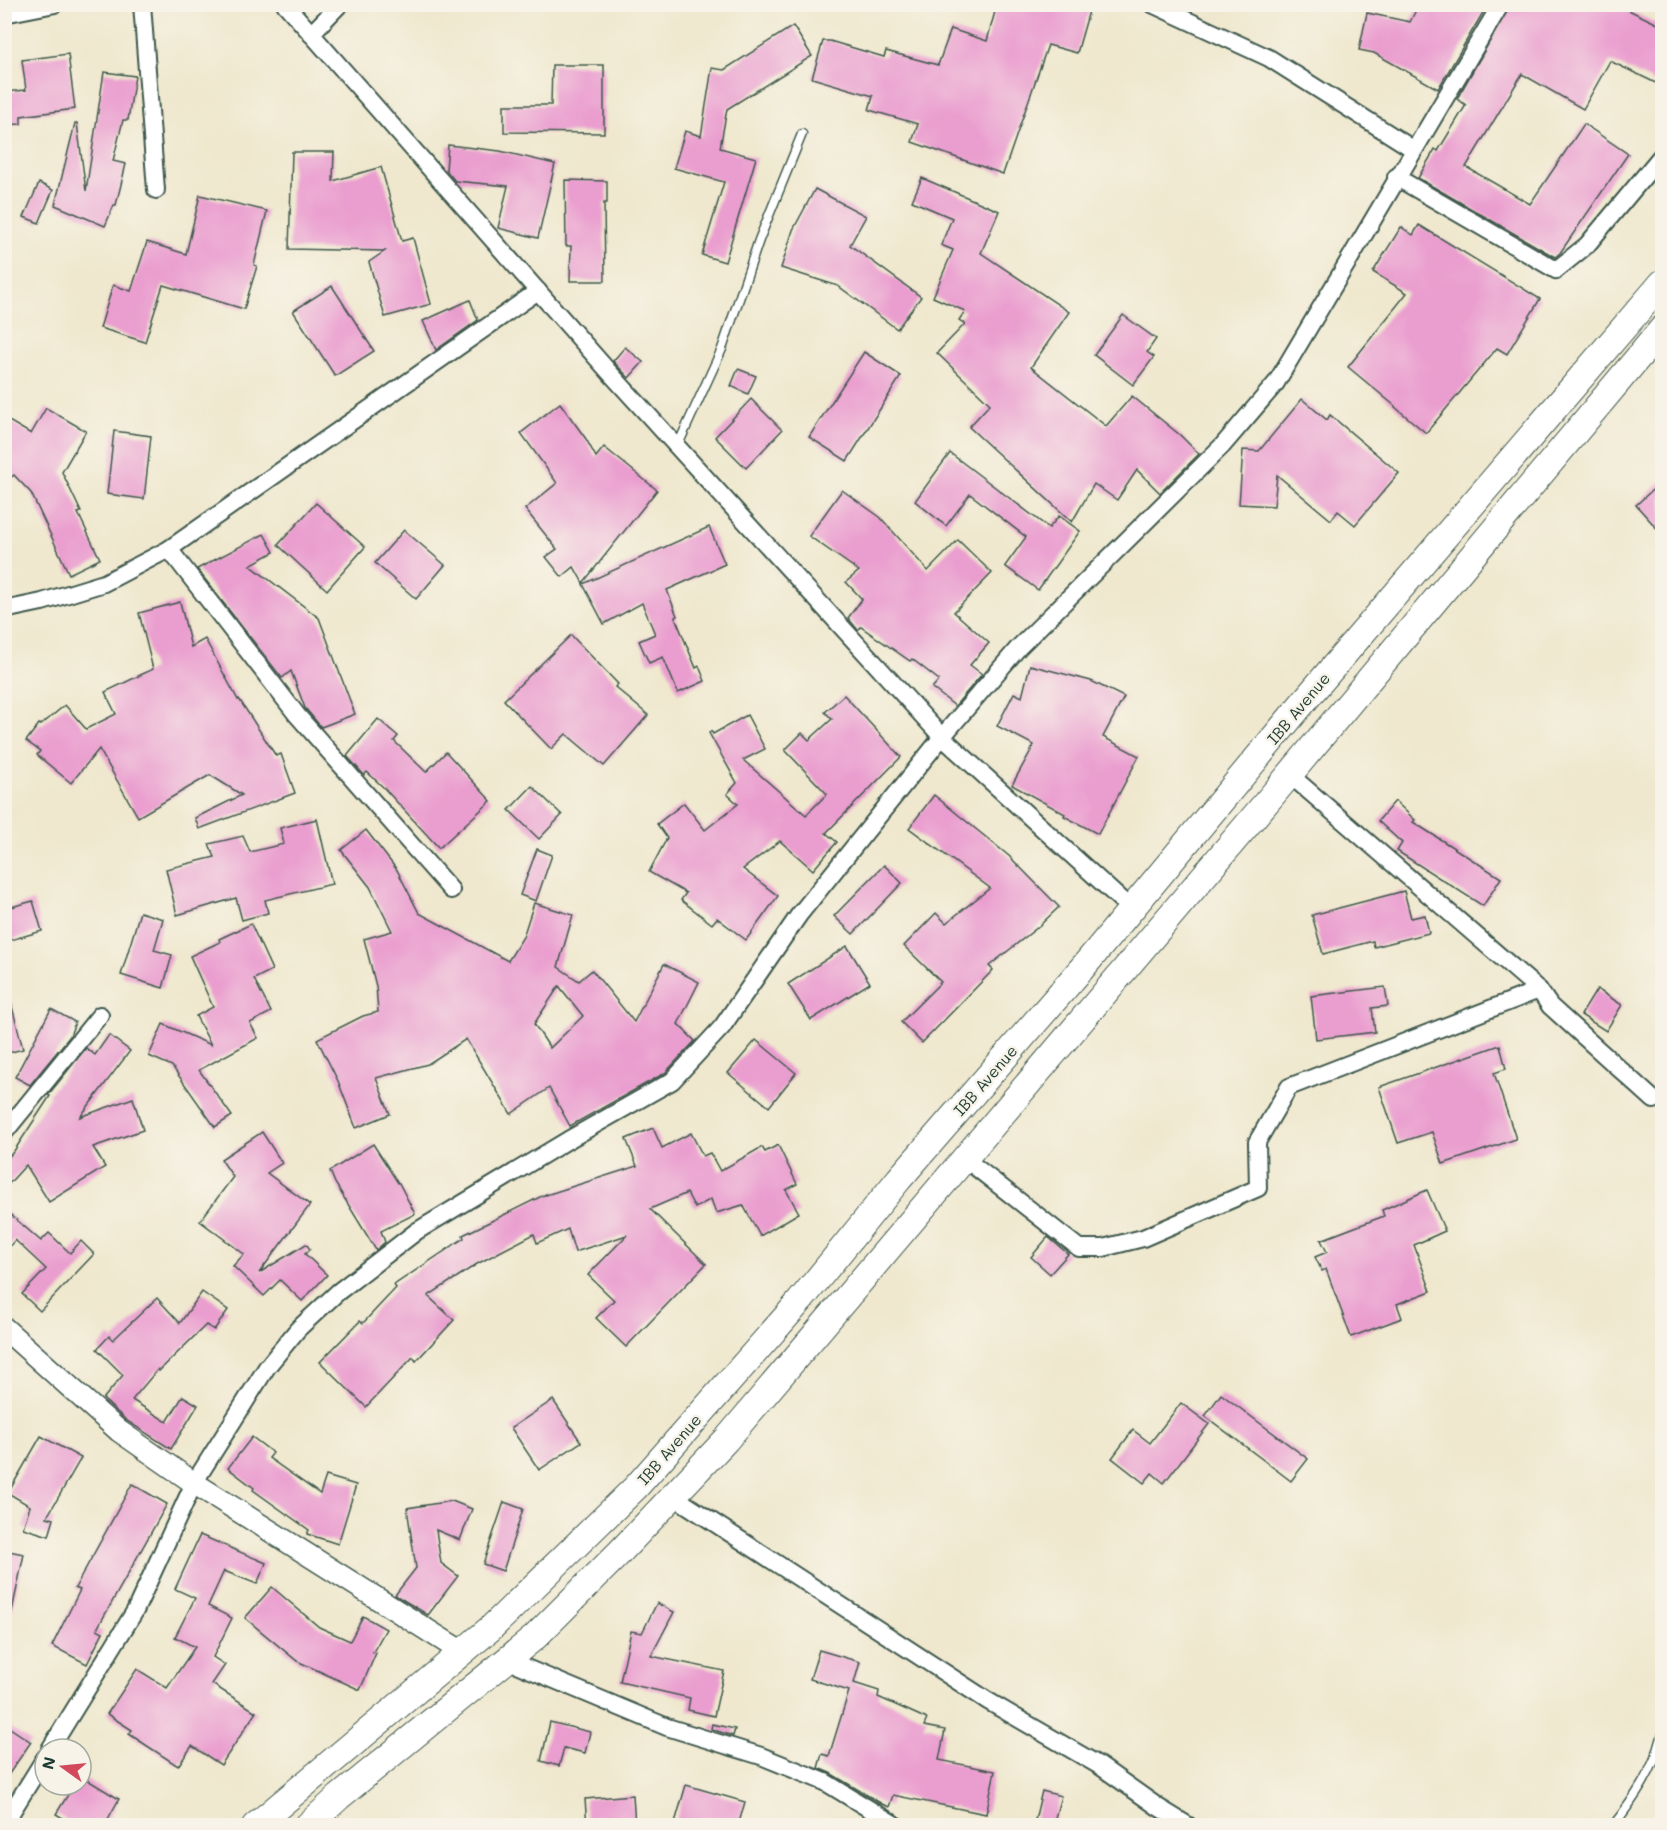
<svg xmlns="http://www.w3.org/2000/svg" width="1667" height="1830" font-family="Mali,sans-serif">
<rect width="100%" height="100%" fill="#f7f3e8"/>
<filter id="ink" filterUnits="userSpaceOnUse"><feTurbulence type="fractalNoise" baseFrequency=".0167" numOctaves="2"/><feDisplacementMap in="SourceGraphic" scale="12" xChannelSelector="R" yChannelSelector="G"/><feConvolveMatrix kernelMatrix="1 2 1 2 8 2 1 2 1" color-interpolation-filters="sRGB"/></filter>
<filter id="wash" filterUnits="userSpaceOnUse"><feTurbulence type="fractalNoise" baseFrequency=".008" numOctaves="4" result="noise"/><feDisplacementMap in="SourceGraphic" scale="24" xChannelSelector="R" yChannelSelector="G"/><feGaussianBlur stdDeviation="1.35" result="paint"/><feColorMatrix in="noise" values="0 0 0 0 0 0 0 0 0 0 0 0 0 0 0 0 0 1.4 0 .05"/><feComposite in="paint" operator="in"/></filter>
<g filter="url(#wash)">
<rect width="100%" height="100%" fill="#efe8ce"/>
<g id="blocks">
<g fill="#ea9ecf" fill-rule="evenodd">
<polygon points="997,4 1091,4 1077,53 1048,45 1003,174 912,142 918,124 869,110 873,96 812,78 823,41 830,41 884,57 886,51 938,65 951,29 987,41"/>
<polygon points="1419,4 1488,4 1438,89 1374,53 1359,50 1367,13 1410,22"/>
<polygon points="1511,4 1616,4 1662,26 1662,86 1610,61 1583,109 1522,74 1466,167 1530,204 1584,124 1628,154 1560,253 1555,257 1418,178 1435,149 1438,151 1466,105 1457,99"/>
<polygon points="793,26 812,56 727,109 720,148 756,158 725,262 702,255 724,182 674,168 685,131 701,136 712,68 724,70"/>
<polygon points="68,54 75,109 21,116 21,124 4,125 4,92 26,90 22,60"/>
<polygon points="552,65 604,65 604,133 504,132 504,105 551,105"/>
<polygon points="104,72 135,76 128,120 123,120 113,161 126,164 116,205 114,205 105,226 55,205 75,123 77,123 86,191"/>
<polygon points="448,145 500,151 555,164 538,238 498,228 508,186 455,181 446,170"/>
<polygon points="292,152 334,152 333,181 381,167 402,241 413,238 431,304 385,317 369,262 385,251 289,249"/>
<polygon points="922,178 999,211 981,253 1069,312 1031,367 1106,426 1132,396 1180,435 1199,454 1160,493 1137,470 1117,500 1094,484 1072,522 969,427 990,404 937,353 965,324 959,320 965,311 933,297 953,250 941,245 952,218 912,201"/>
<polygon points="565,180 607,181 607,203 604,203 605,281 570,281 571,246 566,246"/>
<polygon points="39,183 53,190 39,223 24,217"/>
<polygon points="815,189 866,216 850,245 921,297 897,329 838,286 781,268 793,230"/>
<polygon points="200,195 267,211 254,265 257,266 244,309 163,285 145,342 100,328 113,285 131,291 147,242 186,254"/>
<polygon points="1419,225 1540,299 1507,354 1497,348 1426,433 1395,407 1395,406 1348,367 1407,293 1373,272 1401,227 1413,235"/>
<polygon points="332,286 374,351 335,376 293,311"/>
<polygon points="470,300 478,320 436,350 423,321"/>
<polygon points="1123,315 1156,339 1147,352 1154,357 1133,385 1094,355"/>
<polygon points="625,347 643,362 629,378 613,361"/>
<polygon points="864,352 901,376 847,461 809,437"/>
<polygon points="738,369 756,376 748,394 731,386"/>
<polygon points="751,399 782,430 746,468 715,437"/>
<polygon points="1302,399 1327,420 1330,415 1399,473 1355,525 1338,511 1331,520 1277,475 1274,506 1239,504 1243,450 1259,451"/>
<polygon points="560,403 586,439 596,457 604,447 657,490 583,583 574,567 562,577 546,557 557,549 525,509 557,483 521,433"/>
<polygon points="46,408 86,431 62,472 81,512 78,513 100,559 69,574 31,493 14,475 4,483 4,418 31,434"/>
<polygon points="114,431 151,436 144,499 107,494"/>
<polygon points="950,453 1049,528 1059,516 1080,531 1038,590 1005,566 1026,537 970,494 946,526 915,501"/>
<polygon points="1662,481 1662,534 1636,505"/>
<polygon points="842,490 880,517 928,571 958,540 992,573 954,612 989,643 970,665 982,674 955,706 932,688 939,680 912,659 910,661 861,627 858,630 848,618 862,599 846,582 859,571 809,536"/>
<polygon points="316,503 365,547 327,590 278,545"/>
<polygon points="709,527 725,564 667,590 677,616 675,617 696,668 699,666 705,681 678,693 663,657 649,663 639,641 655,634 642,603 604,624 583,584"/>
<polygon points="404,530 445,565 416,599 375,563"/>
<polygon points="264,534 274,552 250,565 319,618 355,714 321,727 305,708 291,671 282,678 197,569"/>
<polygon points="180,602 191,647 205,639 238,700 239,699 276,756 281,754 295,793 199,829 195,818 242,795 210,775 138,817 99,749 71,783 37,755 40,751 26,741 39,724 41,725 65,705 86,729 116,714 105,692 153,669 139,613"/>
<polygon points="571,635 618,684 615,687 648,715 604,766 566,734 551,749 504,700"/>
<polygon points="1030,665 1091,681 1124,697 1103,737 1139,756 1098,834 1064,816 1065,814 1012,785 1034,745 997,726 1014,693 1022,697"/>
<polygon points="844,695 901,757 826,833 837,842 813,870 780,841 743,869 778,896 746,940 717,918 712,924 681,900 686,893 649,872 667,838 657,824 684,803 705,830 738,804 727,794 737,783 709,733 711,731 713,734 747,715 765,749 743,760 806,815 827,794 785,750 802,733 809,740 832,719 825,712"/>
<polygon points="378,719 398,736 394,741 426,772 446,752 491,801 439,848 384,788 367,772 364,775 347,756"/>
<polygon points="532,786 562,815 539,839 509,810"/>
<polygon points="934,795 1009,856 1059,907 1038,927 989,966 993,970 922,1043 901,1022 941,982 904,946 936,913 946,923 990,888 909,828"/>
<polygon points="1395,801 1415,820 1413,822 1501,878 1483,906 1397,851 1402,843 1378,821"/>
<polygon points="317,819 332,884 265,900 268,913 242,920 236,898 177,915 166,869 215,857 209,844 243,836 250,852 284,844 280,828"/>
<path d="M 366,830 L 397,870 L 419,913 L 508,961 L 523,937 L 534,903 L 573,915 L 558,967 L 579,981 L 592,970 L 634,1022 L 664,964 L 699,982 L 678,1024 L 695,1041 L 665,1073 L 570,1126 L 549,1088 L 511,1114 L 466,1039 L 428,1064 L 376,1078 L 390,1114 L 356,1128 L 338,1081 L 317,1039 L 363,1016 L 378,1012 L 376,986 L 364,939 L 392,931 L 370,887 L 341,850 ZM 559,986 L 583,1016 L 550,1048 L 534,1024 Z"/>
<polygon points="537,849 552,855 536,901 520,895"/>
<polygon points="884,865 902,883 853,934 834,916"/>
<polygon points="1404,891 1411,918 1425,915 1429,933 1374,947 1373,941 1323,954 1312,915"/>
<polygon points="33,901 42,931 7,941 4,931 4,909"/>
<polygon points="140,912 163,919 154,950 172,955 163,988 121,975"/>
<polygon points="251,924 272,970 254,979 271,1012 250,1023 258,1038 199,1070 232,1116 215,1127 172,1066 149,1056 163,1024 211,1045 196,1016 213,1007 190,956 220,942 219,939"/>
<polygon points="847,946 870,983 811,1020 788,984"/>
<polygon points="1385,987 1388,1006 1372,1008 1375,1032 1316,1039 1311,996"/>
<polygon points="1597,989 1622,1005 1606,1031 1581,1015"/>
<polygon points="10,999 23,1049 4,1054 4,1000"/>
<polygon points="51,1009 75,1022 70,1036 30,1085 15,1077"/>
<polygon points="109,1035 130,1051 80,1117 133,1098 143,1130 93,1147 105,1167 49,1202 26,1165 4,1189 4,1162 14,1151 50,1096 48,1095 86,1048 95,1055"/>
<polygon points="756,1040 796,1073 769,1107 728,1073"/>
<polygon points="1500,1045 1506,1069 1494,1073 1516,1139 1443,1164 1432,1132 1398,1143 1379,1087"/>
<polygon points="653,1128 662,1148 691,1133 703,1156 710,1153 720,1171 762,1147 765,1152 778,1145 797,1184 786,1190 799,1213 760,1236 743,1205 716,1213 711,1199 695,1208 687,1193 650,1209 706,1264 626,1347 596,1318 614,1300 588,1275 627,1235 575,1252 568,1229 537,1243 534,1234 477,1264 428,1296 454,1320 416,1361 413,1357 366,1407 320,1362 360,1321 363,1323 396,1288 394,1285 464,1238 463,1235 546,1194 546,1195 637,1166 626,1139"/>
<polygon points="262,1132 282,1163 267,1173 310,1205 259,1273 306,1244 310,1249 305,1254 327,1275 302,1301 280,1280 264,1296 233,1266 244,1254 200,1221 233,1177 221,1159"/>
<polygon points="373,1144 398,1183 399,1183 415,1214 381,1231 385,1242 376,1250 335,1183 330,1171"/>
<polygon points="1427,1190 1445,1231 1414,1245 1431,1291 1397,1304 1402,1318 1351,1337 1326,1269 1322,1271 1315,1257 1327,1252 1321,1240 1384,1216 1382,1210"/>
<polygon points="4,1209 41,1241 49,1233 70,1253 81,1241 94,1254 40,1311 22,1294 46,1269 15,1240 4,1253"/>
<polygon points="1048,1237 1068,1254 1050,1274 1031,1257"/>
<polygon points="202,1292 228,1310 214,1330 206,1325 159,1371 158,1369 132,1400 167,1422 183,1396 198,1405 171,1449 127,1421 103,1399 123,1375 97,1349 109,1336 113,1340 157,1298 180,1323"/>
<polygon points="1221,1394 1308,1459 1291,1481 1205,1416"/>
<polygon points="553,1400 581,1442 539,1470 511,1428"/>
<polygon points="1181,1403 1209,1424 1164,1483 1152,1473 1144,1483 1112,1458 1133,1430 1150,1443"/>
<polygon points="41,1436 81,1458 47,1517 54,1519 49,1536 23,1528 30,1506 8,1493"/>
<polygon points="252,1437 273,1453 269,1458 320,1494 326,1476 356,1485 338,1544 307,1534 309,1530 253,1490 254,1488 228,1468"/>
<polygon points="132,1484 167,1504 97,1629 103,1632 87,1664 52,1646 80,1590 75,1588"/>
<polygon points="452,1501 472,1509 460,1540 436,1530 441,1563 458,1576 428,1615 395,1595 416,1568 407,1508"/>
<polygon points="504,1502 523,1509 503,1571 483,1564"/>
<polygon points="200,1535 266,1563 257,1584 224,1571 208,1606 232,1618 213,1657 225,1665 212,1684 256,1712 221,1765 192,1746 178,1766 129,1734 132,1730 107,1714 137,1669 167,1688 195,1647 175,1637 195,1598 175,1589"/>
<polygon points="4,1550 24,1554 12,1611 4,1611"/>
<polygon points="272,1587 319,1627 350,1641 363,1616 386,1629 373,1652 376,1653 360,1690 297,1661 245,1618"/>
<polygon points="657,1603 674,1612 651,1656 724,1671 714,1716 688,1710 690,1698 620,1682 631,1631 642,1633"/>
<polygon points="819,1650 860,1662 854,1683 879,1691 878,1697 927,1719 924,1726 945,1730 939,1760 995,1771 986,1814 893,1795 889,1807 882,1804 830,1773 818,1768 822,1754 829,1756 849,1691 810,1679"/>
<polygon points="550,1722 590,1732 585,1753 564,1748 559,1766 541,1761"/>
<polygon points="4,1724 31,1742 4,1781"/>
<polygon points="712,1724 735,1729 733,1736 711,1729"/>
<polygon points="81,1776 119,1799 104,1826 76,1826 56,1814 74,1785 81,1785"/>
<polygon points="686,1785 745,1802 738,1826 674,1826"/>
<polygon points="1042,1791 1061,1796 1053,1825 1035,1820"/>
<polygon points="633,1795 635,1826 587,1826 585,1799"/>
</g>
</g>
</g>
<g filter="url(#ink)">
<use href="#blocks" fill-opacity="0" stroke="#3e574b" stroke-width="1.5"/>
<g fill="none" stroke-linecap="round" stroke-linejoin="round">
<g stroke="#3e574b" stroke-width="11">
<g id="service">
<polyline points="677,447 722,349 759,240 802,134"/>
<path d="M 1613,1826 C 1634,1799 1654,1770 1662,1737"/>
</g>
</g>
<g stroke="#3e574b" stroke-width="20">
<g id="minor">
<polyline points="142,4 156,190"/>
<polyline points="285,4 610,373 942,737 1131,909"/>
<polyline points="1152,4 1269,58 1413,149"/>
<polyline points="4,14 55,4"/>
<polyline points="311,34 340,4"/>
<polyline points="1396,177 1556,270 1587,245 1662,155"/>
<polyline points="169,549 297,715 451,890"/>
<polyline points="4,610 42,602 104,583 169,549 538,291"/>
<polyline points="1289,774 1539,990 1550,1006 1654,1100"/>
<polyline points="4,1133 100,1015"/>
<polyline points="964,1158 1079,1248 1103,1248 1143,1238 1258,1188 1257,1142 1289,1087 1539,990"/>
<polyline points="673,1496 988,1701 1100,1766 1158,1807 1189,1826"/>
<polyline points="507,1660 667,1727 761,1756 825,1782 897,1826"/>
<polyline points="50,1749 135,1611 194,1483 267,1367 298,1329 338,1292 417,1231 568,1140 672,1081 722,1027 799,915 942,737 1019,647 1223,445 1276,383 1501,4"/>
<polyline points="4,1824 45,1758"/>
</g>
</g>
<g stroke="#3e574b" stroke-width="24">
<polyline id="tertiary" points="4,1328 119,1431 194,1483 462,1652"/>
</g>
<g stroke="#3e574b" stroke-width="28">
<g id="primary">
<polyline points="255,1826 491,1628 636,1487 800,1301 899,1179 1084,966 1311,693 1662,283"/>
<polyline points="307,1826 339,1797 535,1637 619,1553 726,1440 1270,798 1662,329"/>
</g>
</g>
<use href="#service" stroke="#fff" stroke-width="8"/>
<use href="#minor" stroke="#fff" stroke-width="16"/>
<use href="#tertiary" stroke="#fff" stroke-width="21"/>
<use href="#primary" stroke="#fff" stroke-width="26"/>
</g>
</g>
<g text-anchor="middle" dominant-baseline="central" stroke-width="5" stroke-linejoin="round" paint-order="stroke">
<g font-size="16" fill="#1f3d34" stroke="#f7f3e8">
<text transform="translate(1298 708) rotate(-50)">IBB Avenue</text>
<text transform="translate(985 1080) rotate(-49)">IBB Avenue</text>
<text transform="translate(669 1449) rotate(-49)">IBB Avenue</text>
</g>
</g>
<rect width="1667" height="1830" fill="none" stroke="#f7f3e8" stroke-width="24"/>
<g transform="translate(63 1767) rotate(285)"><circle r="28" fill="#f7f3e8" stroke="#a1aaa0" stroke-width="1.5"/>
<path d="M0-4.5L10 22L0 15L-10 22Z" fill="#d1495b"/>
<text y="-9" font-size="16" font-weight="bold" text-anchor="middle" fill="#1f3d34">N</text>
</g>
</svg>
